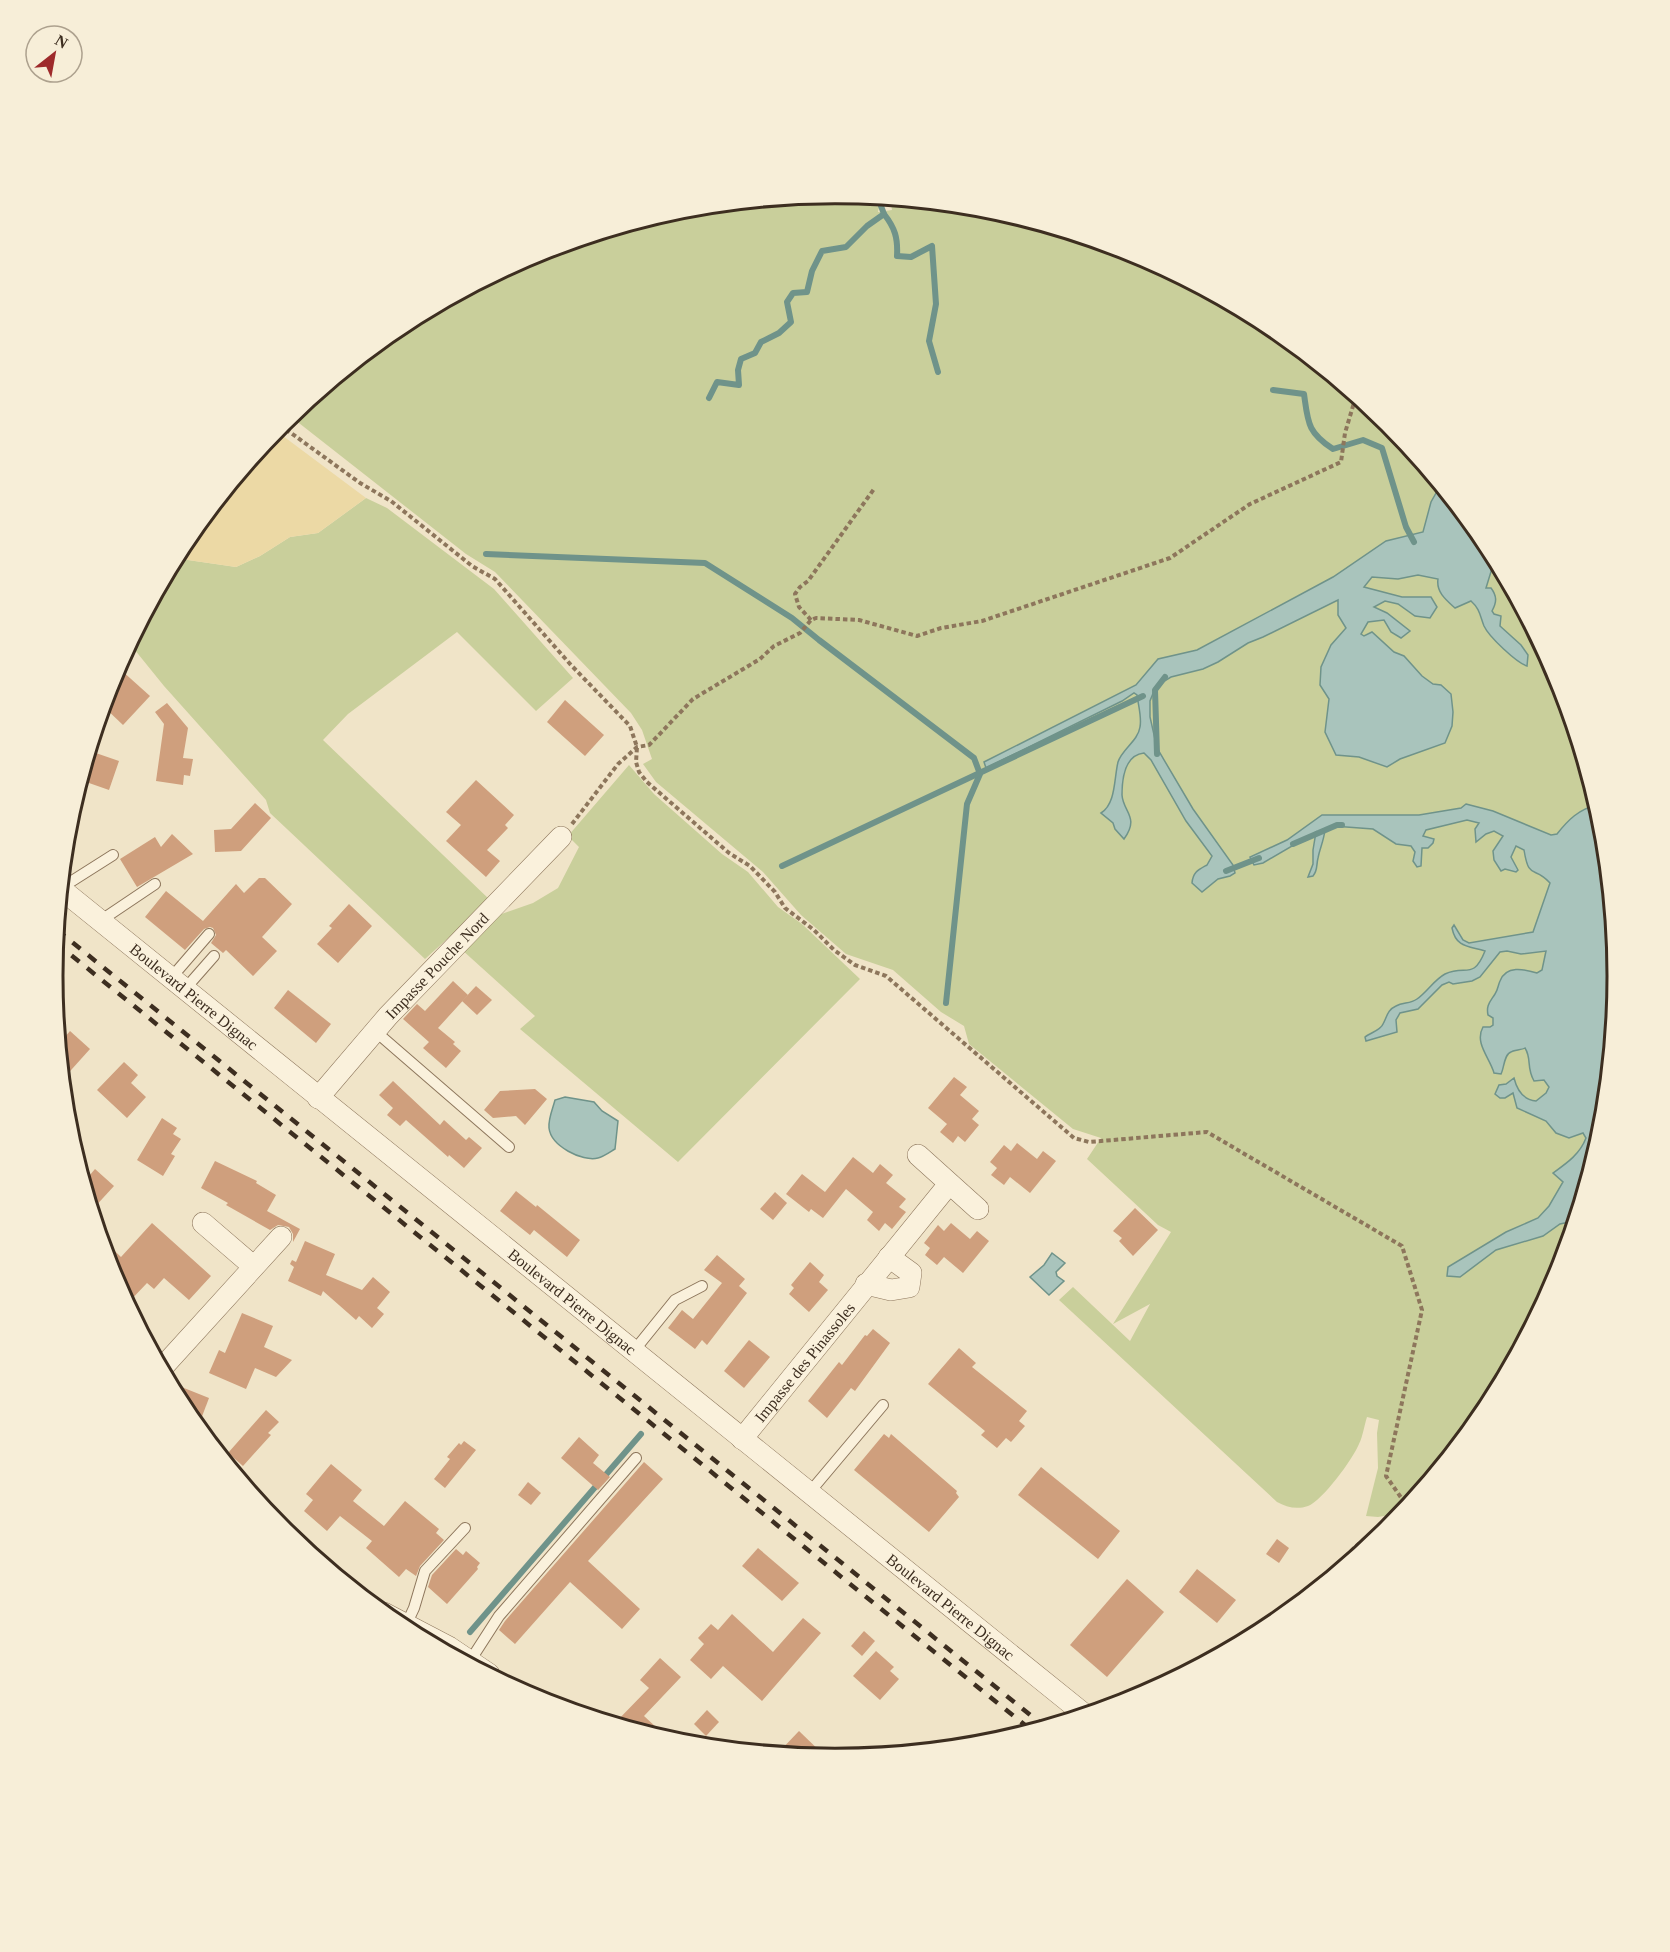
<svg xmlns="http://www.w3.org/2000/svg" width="1670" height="1952" font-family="'Times New Roman',serif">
<rect width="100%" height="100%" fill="#f0e4c8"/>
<g fill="#c9cf9b">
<path d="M 835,194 L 881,198 L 878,212 L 892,210 L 890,199 L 988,209 L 1135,253 L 1270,326 L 1389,423 L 1486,542 L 1558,677 L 1603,824 L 1617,976 L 1602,1129 L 1558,1276 L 1485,1411 L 1402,1513 L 1378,1517 L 1366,1516 L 1378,1468 L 1377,1433 L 1379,1420 L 1367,1417 C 1364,1426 1363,1436 1359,1444 C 1353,1459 1322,1501 1308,1506 C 1297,1510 1286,1507 1277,1502 L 1059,1300 L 1073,1287 L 1130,1341 L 1150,1304 L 1113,1324 L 1171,1232 L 1158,1225 L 1087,1159 L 1101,1138 L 1073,1129 L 969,1044 L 964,1026 L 941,1012 L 893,970 L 846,954 L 801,915 L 763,872 L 656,782 L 643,764 L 652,759 L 642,730 L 631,713 L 495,572 L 466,554 L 290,416 L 401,325 L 536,253 L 683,208 Z"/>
<polygon points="366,498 387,508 494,589 573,678 536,711 457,632 348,714 323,740 490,900 425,959 270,813 266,800 164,686 130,644 177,556 188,560 236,567 260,556 290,537 318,533"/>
<polygon points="629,765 654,794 722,854 748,872 778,907 802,924 860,979 678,1162 520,1029 535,1016 461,949 496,916 533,903 558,888 579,847 568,836"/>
</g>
<polygon fill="#ecd9a5" points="275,430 366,498 318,533 290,537 260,556 236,567 188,560 177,556 185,541"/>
<g fill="#a9c4bc" stroke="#6f938a" stroke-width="1.5">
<path d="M 1440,486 L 1486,542 L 1496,561 L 1493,565 L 1486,588 L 1491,588 C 1497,596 1497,602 1492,611 L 1494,614 L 1501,616 L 1500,626 L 1521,645 L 1528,655 L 1527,666 C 1517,663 1489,637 1484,626 C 1480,616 1480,609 1471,601 L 1455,608 C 1446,600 1436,592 1438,579 L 1418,575 L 1398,579 L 1372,577 L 1364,587 L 1402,597 L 1431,597 L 1437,607 L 1430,618 L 1415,616 L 1398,604 L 1385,601 L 1374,607 L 1387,613 L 1410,631 L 1401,638 L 1391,632 L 1384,620 L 1368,622 L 1361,634 L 1364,636 L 1372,632 L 1394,652 L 1404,656 L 1422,676 L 1433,684 L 1441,685 L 1451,694 L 1453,712 L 1452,726 L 1445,743 L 1400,759 L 1387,767 L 1359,757 L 1336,755 L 1325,732 L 1329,699 L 1320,685 L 1321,667 L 1331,645 L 1346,628 L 1338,615 L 1338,600 L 1263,637 L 1248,643 L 1218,662 L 1203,669 L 1171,677 L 1156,686 L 1150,701 L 1150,717 L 1157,748 L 1193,809 L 1233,865 L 1235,873 L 1230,876 L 1218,879 L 1202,892 L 1192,883 C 1193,872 1198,870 1207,865 L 1212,856 L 1186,821 L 1151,760 L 1144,753 C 1125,755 1122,779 1122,795 C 1123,812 1140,817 1124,839 L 1115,829 L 1113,823 L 1101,813 C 1116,804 1114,778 1118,762 C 1122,749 1138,741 1140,727 C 1142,717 1138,704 1137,695 L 1134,693 L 1122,701 L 986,768 L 984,762 L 1136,685 L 1158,659 L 1197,650 L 1333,577 L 1386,541 L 1423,532 L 1431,502 Z"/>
<path d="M 1466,804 L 1493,811 L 1551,835 L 1557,834 C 1568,820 1579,809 1597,805 L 1603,824 L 1617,976 L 1603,1119 L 1598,1125 L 1597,1139 L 1599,1141 L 1574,1223 L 1569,1222 L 1560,1224 L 1543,1236 L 1496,1250 L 1460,1277 L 1447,1276 L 1448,1267 L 1506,1232 L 1538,1218 L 1549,1206 L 1563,1182 L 1553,1173 C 1567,1163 1580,1154 1586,1138 L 1583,1133 L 1569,1138 L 1556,1133 L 1546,1121 L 1517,1108 L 1513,1093 L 1505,1098 L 1500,1098 L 1495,1094 L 1499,1085 L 1506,1084 L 1514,1078 C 1517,1090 1524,1100 1536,1101 L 1546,1093 L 1549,1087 L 1544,1080 L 1534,1081 C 1526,1067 1532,1059 1525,1048 C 1522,1050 1513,1050 1511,1052 C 1504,1054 1504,1069 1501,1074 L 1494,1073 C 1490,1058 1474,1043 1483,1027 L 1490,1027 L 1493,1025 L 1493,1018 L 1488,1015 C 1486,1005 1490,1002 1495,994 C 1498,990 1498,985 1500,981 C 1506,965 1524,969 1537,973 L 1542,970 L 1546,951 L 1521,954 L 1507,951 L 1500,952 L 1480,977 L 1472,981 L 1453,984 L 1449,982 L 1442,985 L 1418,1009 L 1400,1013 L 1396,1020 L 1397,1032 L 1366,1041 L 1365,1037 C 1370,1033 1381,1030 1383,1024 C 1387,1017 1387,1010 1396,1006 C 1403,1002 1410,1004 1417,999 C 1427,992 1434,980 1445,974 C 1466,964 1473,981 1485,951 C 1469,946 1456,948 1452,928 L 1454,925 L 1463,940 L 1469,943 L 1533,932 L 1550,883 C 1534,865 1529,881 1524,850 L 1516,846 L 1511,857 L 1518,870 L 1516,872 L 1505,869 L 1501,871 L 1494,860 L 1493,851 L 1503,836 L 1494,831 L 1486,834 L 1476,842 L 1475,829 L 1479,823 L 1467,820 L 1426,830 L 1423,836 L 1434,839 L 1433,843 L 1428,848 L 1422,848 L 1421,866 L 1417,867 L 1413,861 L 1415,852 L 1411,846 L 1396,844 L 1373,829 L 1333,826 L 1325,829 C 1324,841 1320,847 1318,858 C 1316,866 1318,870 1313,876 L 1308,877 L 1313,864 L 1313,850 L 1316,832 L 1263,863 L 1254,865 L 1250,857 L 1287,840 L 1322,815 L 1419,815 L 1461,808 Z"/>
<path d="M 565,1097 L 594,1102 L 602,1111 L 618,1121 L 615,1149 C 610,1152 603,1157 598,1158 C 582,1162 551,1146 549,1128 C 548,1119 553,1108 555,1100 Z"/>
<polygon points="1052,1253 1065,1263 1056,1272 1057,1276 1064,1281 1049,1295 1030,1277 1044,1265"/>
</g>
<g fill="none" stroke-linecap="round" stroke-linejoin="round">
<g stroke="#6f938a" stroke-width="6">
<path d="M 884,214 C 895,228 898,238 897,256 L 911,257 L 932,246 L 936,304 L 929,341 L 938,372"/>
<path d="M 1273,390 L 1304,394 C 1308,422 1307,432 1333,449 L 1363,440 L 1382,448 L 1406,527 L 1414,542"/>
<polyline points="709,398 717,382 739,385 738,370 741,359 755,353 761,342 779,333 791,322 787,302 793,293 807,292 812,271 822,251 846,247 867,226 884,214 878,198"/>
<polyline points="486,554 705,563 792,618 819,640 974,758 980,774 967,804 946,1003"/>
<polyline points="1157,754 1155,690 1165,677"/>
<polyline points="1293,844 1337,825 1342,825"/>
<polyline points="782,866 1143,696"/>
<polyline points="1226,871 1259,858"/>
<polyline points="470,1632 641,1434"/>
</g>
</g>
<g fill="#cf9f7d">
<polygon points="121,670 150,696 123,725 103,706 111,681"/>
<polygon points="565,700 604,735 585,756 547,722"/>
<polygon points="167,703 188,728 183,758 193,759 190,776 184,775 183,785 156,781 164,724 155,712"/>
<polygon points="90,751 119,761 109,790 89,783 80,784"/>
<polygon points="476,780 514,815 505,825 508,828 487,850 500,861 486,877 446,841 461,825 446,812"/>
<polygon points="255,803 271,818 241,851 215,852 214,830 231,829"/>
<polygon points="172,834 193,854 137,887 120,859 155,837 161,847"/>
<polygon points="259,878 265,878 292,904 262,937 277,951 253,976 226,950 223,953 211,943 216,935 213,928 210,927 204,929 185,950 145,917 166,891 203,921 236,884 244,893"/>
<polygon points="349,904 372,926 338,963 317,944 332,928 329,926"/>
<polygon points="453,981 468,995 438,1028 455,1042 453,1044 461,1051 446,1068 423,1048 429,1042 403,1019 417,1004 425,1011"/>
<polygon points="476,986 492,1000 477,1015 462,1001"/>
<polygon points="288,990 331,1024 316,1043 274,1008"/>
<polygon points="70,1031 90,1049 63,1079 59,1044"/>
<polygon points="124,1062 138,1075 131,1083 146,1097 127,1118 97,1090"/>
<polygon points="954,1077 967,1087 960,1095 979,1111 972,1119 979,1125 965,1142 958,1136 953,1143 940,1132 947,1124 928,1108"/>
<polygon points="393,1081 440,1125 444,1120 466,1140 469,1137 482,1148 464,1168 449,1155 448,1157 406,1120 400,1126 387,1115 393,1108 379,1095"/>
<polygon points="535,1089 547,1099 525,1125 516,1116 493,1118 484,1110 500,1091"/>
<polygon points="162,1118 177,1128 173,1134 181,1139 171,1154 175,1156 163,1176 137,1160"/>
<polygon points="1017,1143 1037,1159 1043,1151 1056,1161 1030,1193 1010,1177 1004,1185 991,1175 997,1168 990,1162 1004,1145 1011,1151"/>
<polygon points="853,1157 873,1173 880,1164 893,1175 886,1183 906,1199 899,1207 906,1212 892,1229 885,1223 879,1231 867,1220 873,1212 846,1189 823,1218 811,1209 809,1212 786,1194 802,1174 825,1192"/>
<polygon points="215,1161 257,1181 256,1183 276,1195 267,1211 300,1229 293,1242 293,1234 289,1227 278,1225 270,1230 226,1205 228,1203 201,1188"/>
<polygon points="95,1169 114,1186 92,1210 84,1182"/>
<polygon points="516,1191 536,1207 537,1205 580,1240 567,1257 534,1230 530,1235 500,1211"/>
<polygon points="775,1192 787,1203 773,1220 760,1209"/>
<polygon points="1135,1208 1158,1230 1133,1256 1119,1241 1122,1238 1113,1231"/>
<polygon points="152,1223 211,1276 189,1300 164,1278 154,1289 147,1283 127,1304 112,1275 101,1238 121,1257"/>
<polygon points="951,1223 970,1239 977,1231 989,1241 963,1273 944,1257 937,1265 925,1255 930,1248 924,1243 938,1225 944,1231"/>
<polygon points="305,1241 335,1254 326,1275 362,1290 373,1277 390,1292 377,1308 384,1314 372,1328 359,1316 356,1320 323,1291 321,1296 288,1281 294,1267 290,1264 292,1260 296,1262"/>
<polygon points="717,1255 745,1279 739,1286 747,1293 707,1345 702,1340 695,1349 668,1328 682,1310 693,1319 722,1283 704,1270"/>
<polygon points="810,1262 824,1275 819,1282 828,1290 809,1312 789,1294 794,1288 791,1285"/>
<polygon points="242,1313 273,1326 264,1347 292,1360 276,1377 255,1368 246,1389 209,1373 219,1350 225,1353"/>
<polygon points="873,1329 890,1343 855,1391 851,1388 827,1418 808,1401 839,1362 842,1365 865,1335 867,1336"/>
<polygon points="749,1340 770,1357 744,1388 724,1371"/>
<polygon points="959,1348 976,1363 972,1367 1027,1411 1019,1421 1025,1426 1011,1442 1006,1438 997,1448 981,1435 985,1431 928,1384"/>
<polygon points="169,1382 209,1398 198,1427 184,1410"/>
<polygon points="266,1410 279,1422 268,1433 271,1435 243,1466 228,1453"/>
<polygon points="884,1434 889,1438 891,1434 957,1491 956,1493 959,1497 929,1532 854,1470"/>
<polygon points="579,1437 599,1455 593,1463 610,1477 598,1490 561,1458"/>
<polygon points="464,1441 476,1450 445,1488 434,1479 450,1459 447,1457 459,1443 461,1445"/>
<polygon points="644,1462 663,1479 588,1561 640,1609 622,1629 570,1582 515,1644 499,1630 505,1621"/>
<polygon points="331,1464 362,1490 353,1501 384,1526 405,1501 439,1529 436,1533 444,1540 420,1566 416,1576 406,1569 399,1577 366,1548 372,1541 340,1516 327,1531 304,1511 313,1500 306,1494"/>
<polygon points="1041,1467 1120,1531 1098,1559 1018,1495"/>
<polygon points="528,1482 541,1493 531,1505 518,1495"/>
<polygon points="1277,1539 1289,1548 1279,1563 1266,1554"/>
<polygon points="758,1548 799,1583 782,1601 742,1566"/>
<polygon points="456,1549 463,1555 466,1551 480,1563 477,1567 478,1569 447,1604 428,1587 432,1575"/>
<polygon points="1197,1569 1236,1600 1217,1623 1179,1592"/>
<polygon points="1127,1579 1164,1612 1107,1677 1070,1645"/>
<polygon points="732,1614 773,1652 803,1618 821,1633 762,1701 723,1666 711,1679 690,1660 704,1644 698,1638 711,1624 718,1630"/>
<polygon points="864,1631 875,1641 862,1656 851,1646"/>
<polygon points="876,1651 894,1667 890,1671 899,1679 880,1700 853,1676"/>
<polygon points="660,1658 681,1677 644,1716 670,1740 615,1723 649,1688 640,1680"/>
<polygon points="707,1710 719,1722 706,1736 694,1724"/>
<polygon points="799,1731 827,1758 778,1753"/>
</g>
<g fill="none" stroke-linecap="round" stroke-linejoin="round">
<g stroke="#8d765c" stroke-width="12">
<g id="service">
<polyline points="61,888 113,855"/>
<polyline points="100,921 155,884"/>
<polyline points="171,978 209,934"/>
<polyline points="185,989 214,956"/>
<polyline points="375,1031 509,1147"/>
<polyline points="633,1352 675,1300 702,1286"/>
<polyline points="809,1493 883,1405"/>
<polyline points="406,1625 414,1608 425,1571 465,1528"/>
<polyline points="470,1661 499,1616 636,1458"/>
</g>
</g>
<g stroke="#8d765c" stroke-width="22">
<g id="minor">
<path id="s1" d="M 61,889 L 1084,1714"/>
<path id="s2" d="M 318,1098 L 388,1016 L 561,837"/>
<polyline points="918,1155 978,1209"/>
<polyline points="203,1223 253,1266"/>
<polyline points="866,1284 891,1290 909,1287 911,1273 889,1257"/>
<polyline points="162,1368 281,1237"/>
<path id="s3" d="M 742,1439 L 949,1184"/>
<polyline points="384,1613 449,1647 489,1674"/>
</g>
</g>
<g stroke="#8d765c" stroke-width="4" stroke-dasharray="4.5 3" stroke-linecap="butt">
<polyline points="280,425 360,483 391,501 472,566 495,579 571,665 630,726 637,747 636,762 639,772 647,782 729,853 750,866 775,892 785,908 814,930 834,950 855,965 886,976 1074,1138 1089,1142 1207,1132 1402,1246 1422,1310 1386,1476 1407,1506"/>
<polyline points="811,620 799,607 795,594 800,587 808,581 874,489"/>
<polyline points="572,824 618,764 637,747 649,745 652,742 693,699 760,659 774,646 800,633 811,620 816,618 859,620 917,636 941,628 982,621 1170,558 1250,504 1341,462 1345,433 1356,396"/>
<path d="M 1327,1580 C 1346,1555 1364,1533 1395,1522"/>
</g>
<use href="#service" stroke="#faf1dc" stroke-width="10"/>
<use href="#minor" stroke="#faf1dc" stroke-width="21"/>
<g stroke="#3d2e20" stroke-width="4.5" stroke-dasharray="10 10" stroke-linecap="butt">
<polyline points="57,930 1044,1726"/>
<polyline points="56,943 1031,1730"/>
</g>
</g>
<g text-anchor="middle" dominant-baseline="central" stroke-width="5" stroke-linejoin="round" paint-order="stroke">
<g font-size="16" fill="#3d2e20" stroke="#f7eed8">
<text stroke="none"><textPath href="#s2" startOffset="178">Impasse Pouche Nord</textPath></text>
<text stroke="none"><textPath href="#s1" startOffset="171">Boulevard Pierre Dignac</textPath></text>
<text stroke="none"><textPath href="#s1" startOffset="657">Boulevard Pierre Dignac</textPath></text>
<text stroke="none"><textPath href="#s3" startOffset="99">Impasse des Pinassoles</textPath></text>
<text stroke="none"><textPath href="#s1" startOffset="1143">Boulevard Pierre Dignac</textPath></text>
</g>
</g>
<path d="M0 0H1670V1952H0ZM63 976a772 772 0 1 1 1544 0a772 772 0 1 1-1544 0Z" fill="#f7eed8" fill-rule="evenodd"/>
<path fill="none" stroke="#3d2e20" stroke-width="3" d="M63 976a772 772 0 1 1 1544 0a772 772 0 1 1-1544 0Z"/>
<g transform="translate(54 54) rotate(31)"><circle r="28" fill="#f7eed8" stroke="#ada18e" stroke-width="1.5"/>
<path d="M0-4.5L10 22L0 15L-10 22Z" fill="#9e2a2b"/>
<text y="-9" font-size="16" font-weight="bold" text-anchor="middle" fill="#3d2e20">N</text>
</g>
</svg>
